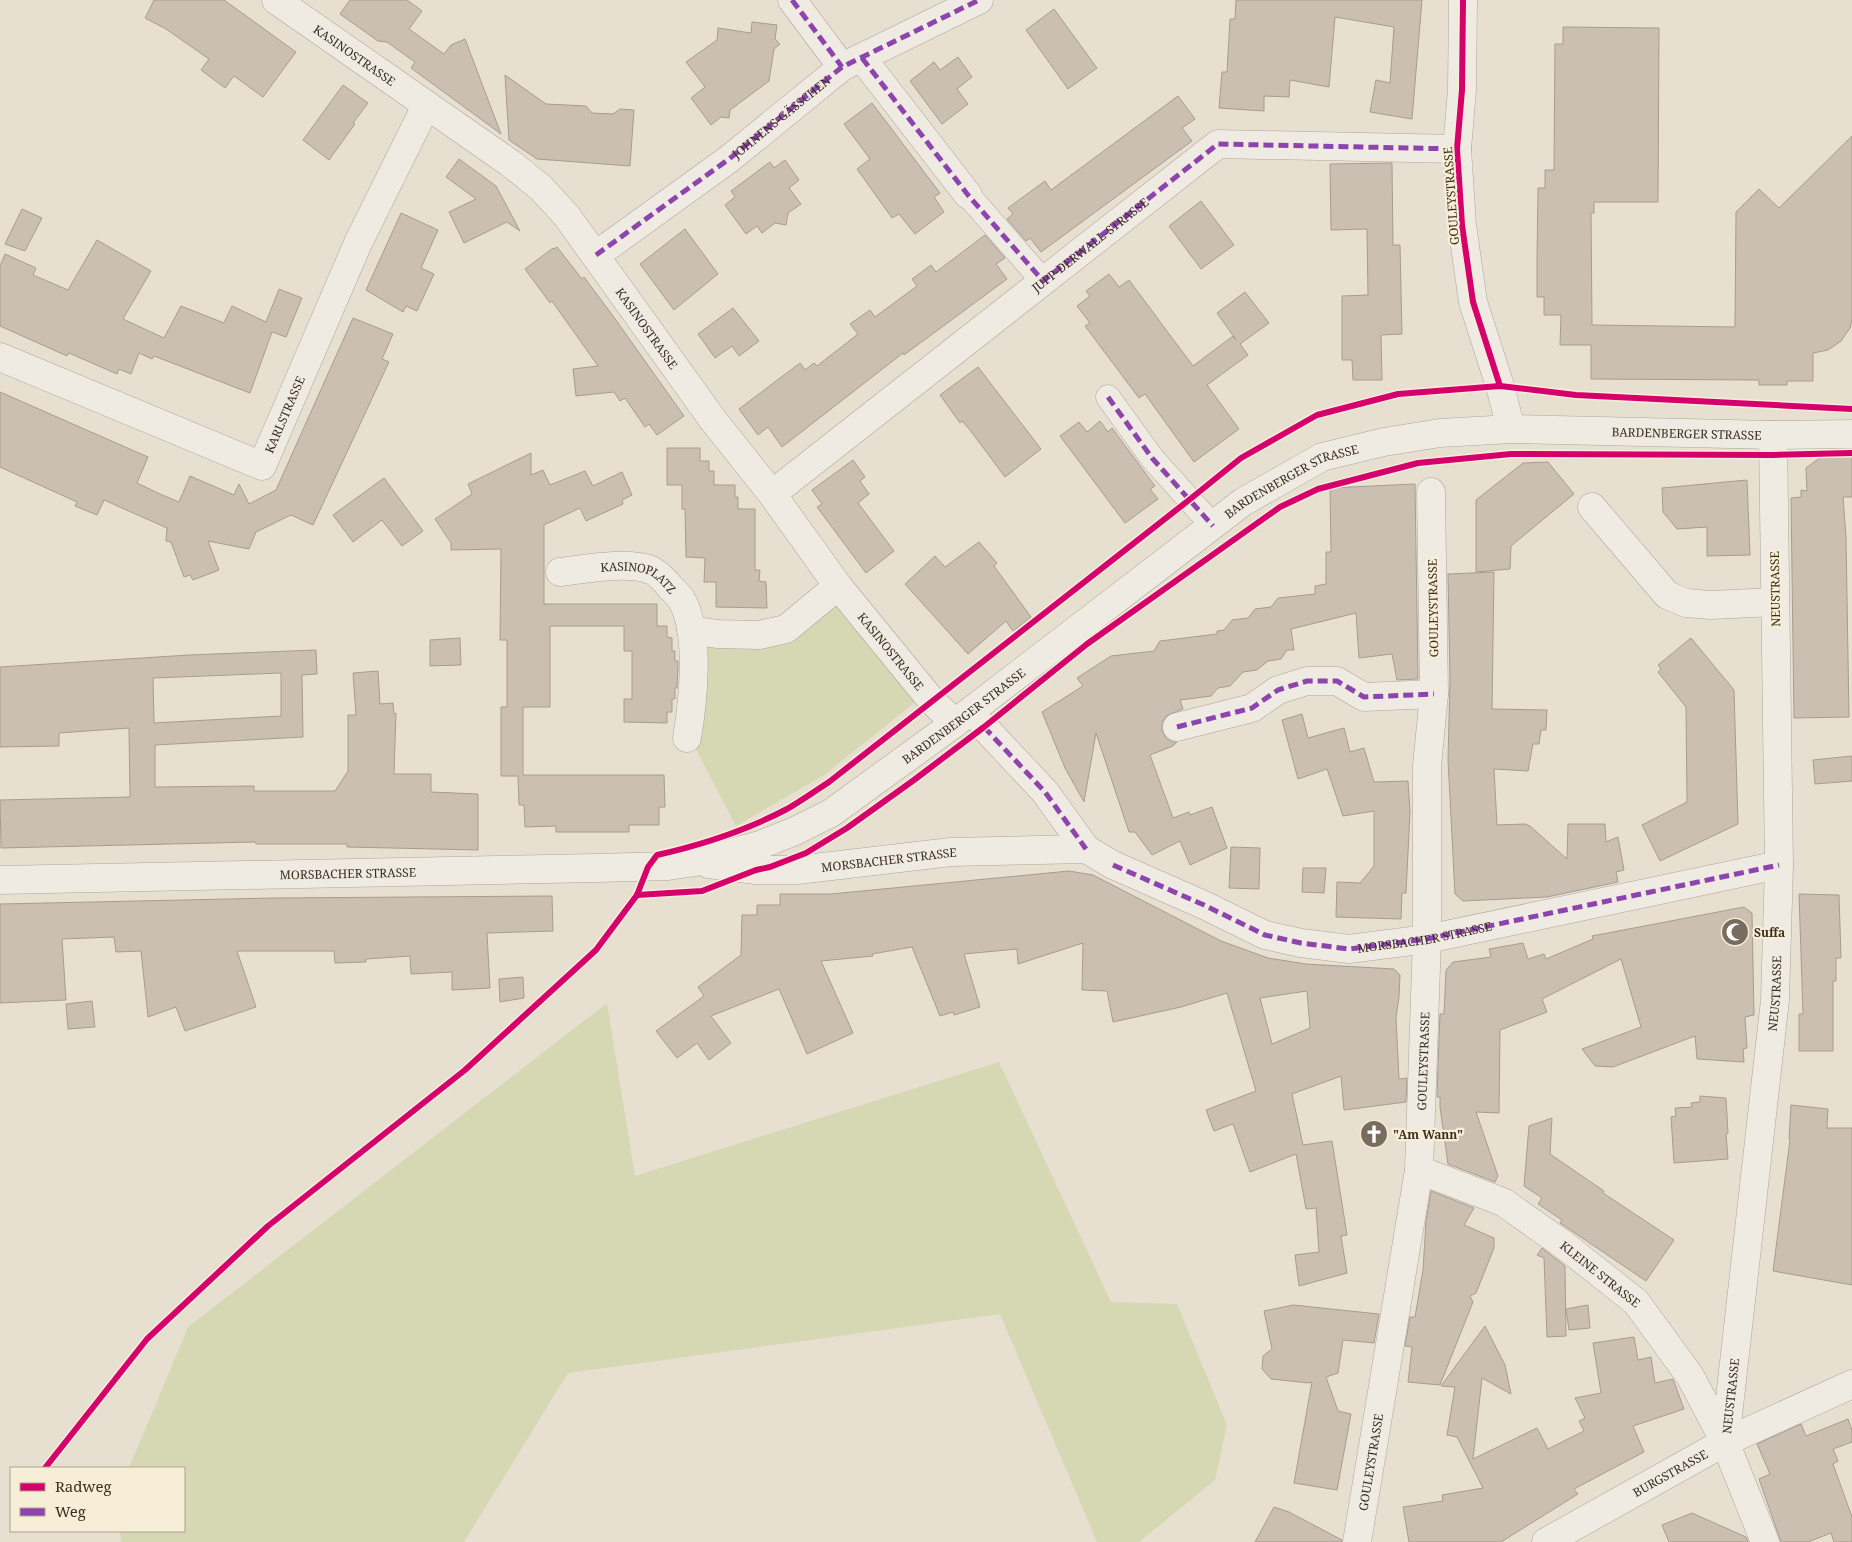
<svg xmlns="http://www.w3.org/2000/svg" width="1852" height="1542" font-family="'Noto Serif',serif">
<rect width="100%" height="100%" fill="#e7e0d1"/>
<g fill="#d6d7b3">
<polygon points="840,599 922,697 824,775 736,826 693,744 704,642"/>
<polygon points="607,1003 635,1176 999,1062 1111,1302 1177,1304 1227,1425 1215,1480 1139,1542 1097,1542 1000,1314 568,1373 464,1542 121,1542 120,1531 184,1531 184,1468 129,1468 188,1327"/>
</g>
<g fill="#cbbfb2" stroke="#a89c90" fill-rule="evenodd">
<polygon points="154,0 224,0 296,52 263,97 234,76 225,88 201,70 209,59 166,29 145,18"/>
<polygon points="350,0 407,0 422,11 409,29 444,54 451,45 465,39 501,134 411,68 415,62 387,42 378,41 340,14"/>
<polygon points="1236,0 1422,0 1412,119 1370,112 1376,80 1390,83 1394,27 1335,17 1329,87 1290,80 1289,97 1264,96 1264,111 1219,108 1222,72 1227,72 1230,19 1235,19"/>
<polygon points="1054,9 1097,68 1068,89 1026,30"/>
<polygon points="752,22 777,25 775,39 780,44 774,49 769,81 730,110 729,118 721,117 711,125 691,98 705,87 686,62 717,40 718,28 751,33"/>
<polygon points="1563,27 1659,28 1658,202 1594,202 1594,213 1591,213 1592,325 1735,327 1736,212 1759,189 1779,208 1852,136 1852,320 1850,328 1841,341 1828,350 1813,353 1813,381 1787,381 1787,385 1759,385 1759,380 1591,379 1591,345 1560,345 1561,315 1544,315 1544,297 1537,297 1537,260 1538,188 1545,188 1545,170 1554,170 1555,44 1563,44"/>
<polygon points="958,57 972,77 957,89 968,104 942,124 910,81 934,62 940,70"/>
<polygon points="505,75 546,104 586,106 592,113 613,114 620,109 634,110 630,166 537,159 509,140"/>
<polygon points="343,85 368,103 353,123 355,124 329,160 303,140"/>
<polygon points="1178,96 1195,119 1182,128 1192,141 1041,252 1030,238 1026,241 1007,219 1013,214 1008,208 1045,181 1051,190"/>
<polygon points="872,103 940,193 934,197 944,212 915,234 899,214 892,218 857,169 870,159 844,124"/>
<polygon points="459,159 496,186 520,231 507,222 464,243 449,212 476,199 446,177"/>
<polygon points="785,160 799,180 789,188 801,204 788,213 786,225 775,223 762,233 757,226 746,234 725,205 735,197 731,191 770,162 774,168"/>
<polygon points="1392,163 1393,245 1400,245 1402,334 1381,335 1382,380 1353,380 1352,360 1342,360 1342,296 1368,295 1367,229 1331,230 1330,164"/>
<polygon points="1201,201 1234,245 1201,269 1169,226"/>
<polygon points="22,209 42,218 25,251 5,244"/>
<polygon points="401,213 438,230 421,268 434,274 417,311 406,306 403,312 366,290"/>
<polygon points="685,229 718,274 674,310 640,264"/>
<polygon points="985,235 1005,258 996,264 1007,279 904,355 903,353 782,447 768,427 758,435 739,409 800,363 805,370 814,363 817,366 858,334 850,324 870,310 875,317 917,286 912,279 931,265 936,272"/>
<polygon points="97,240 151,271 123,319 164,338 181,306 224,323 232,306 266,322 279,289 302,298 286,337 272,332 250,393 154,356 152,359 139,353 131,374 119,369 117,374 69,353 67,356 0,326 0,266 5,254 36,268 33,275 68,290"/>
<polygon points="557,247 582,279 584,277 613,316 684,416 657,435 649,424 645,427 625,398 620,401 614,392 576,396 573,369 598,366 552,301 550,303 525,269 553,248 554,249"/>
<polygon points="1109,274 1119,287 1129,280 1193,366 1233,336 1236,340 1217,313 1245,292 1269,323 1240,344 1248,355 1207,385 1239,429 1194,462 1145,394 1139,398 1085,326 1090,323 1077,306 1090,296 1086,291"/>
<polygon points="733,308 759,341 739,356 732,346 715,358 698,334"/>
<polygon points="353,318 393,334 382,359 389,362 313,525 291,515 256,532 249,549 208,541 219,570 193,580 190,575 184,577 171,542 166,541 167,528 104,500 97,515 75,506 77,502 0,467 0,392 148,457 137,483 160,494 179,502 190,476 234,495 239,484 249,504 276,490"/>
<polygon points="978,367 1041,449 1005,477 970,430 962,421 960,423 940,395"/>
<polygon points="1100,421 1108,432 1112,428 1155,486 1150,489 1158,499 1125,523 1060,436 1079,422 1087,432"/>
<polygon points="667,448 700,448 700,461 709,461 709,471 714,471 714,485 735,485 735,497 738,497 738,509 755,509 755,570 760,570 759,581 766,582 767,608 716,607 716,582 704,582 705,558 686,557 685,509 682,509 682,485 667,485"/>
<polygon points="531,453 531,475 543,470 550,485 585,471 593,486 622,472 632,495 622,500 623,504 586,521 580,508 544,525 544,604 657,604 657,626 667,626 667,637 672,638 672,651 675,651 675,661 678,661 678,667 677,688 675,688 675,699 672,699 672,712 667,712 667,723 624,722 624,699 632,699 632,651 624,651 624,626 550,626 550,707 523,707 523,775 664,775 665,807 659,807 659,825 629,825 629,832 556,832 556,826 525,827 524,805 519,805 518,776 501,776 501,707 507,707 507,640 500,640 501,549 451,550 451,543 435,519 472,494 468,484"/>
<polygon points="1852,456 1852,497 1843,497 1846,537 1849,717 1794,718 1791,498 1801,497 1801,490 1807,491 1806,468 1821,457"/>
<polygon points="853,460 865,477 860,481 869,494 858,503 894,551 866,573 817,507 822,504 812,490"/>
<polygon points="1548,462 1574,494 1511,546 1510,569 1476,572 1476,500 1523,463"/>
<polygon points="384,478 423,531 402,546 382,520 353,542 333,515"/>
<polygon points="1747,480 1750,555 1707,556 1707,527 1677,529 1663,512 1662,488"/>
<polygon points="1415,484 1418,679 1397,680 1392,654 1359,658 1356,613 1291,629 1294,650 1287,650 1281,659 1268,661 1257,670 1243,672 1230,686 1218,688 1211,696 1180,700 1183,709 1166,716 1162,723 1162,731 1166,738 1172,742 1177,742 1173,746 1150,755 1173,818 1189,812 1190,815 1212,807 1227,848 1190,865 1180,841 1152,855 1135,832 1129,832 1096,733 1084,802 1065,768 1042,712 1083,686 1077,678 1111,656 1154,651 1160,641 1217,634 1217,631 1224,630 1232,620 1248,618 1255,609 1271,607 1278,598 1315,594 1315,586 1326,584 1326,552 1331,552 1330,488"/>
<polygon points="979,542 997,563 994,566 1031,617 1013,631 1006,621 968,654 905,584 935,556 945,567"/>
<polygon points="1494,572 1492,709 1547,710 1546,730 1541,730 1539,744 1533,744 1528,771 1494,769 1497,825 1525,824 1530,826 1567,859 1568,824 1605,824 1606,842 1618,837 1624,870 1616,872 1618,882 1547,897 1463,901 1455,894 1448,760 1450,681 1448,574"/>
<polygon points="460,638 461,665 430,666 430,640"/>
<polygon points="1691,638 1734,690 1738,824 1660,861 1642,825 1687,802 1686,707 1658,672 1661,669 1658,665"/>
<path d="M 316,650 L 317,674 L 302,675 L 303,737 L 155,745 L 155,787 L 254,786 L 254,791 L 335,791 L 348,771 L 348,715 L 356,715 L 353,673 L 378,671 L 380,704 L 393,703 L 394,714 L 396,713 L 394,774 L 431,774 L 431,792 L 478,794 L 478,850 L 347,847 L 347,844 L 256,844 L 255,842 L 1,848 L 0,800 L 130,797 L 129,728 L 59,733 L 59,746 L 0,747 L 0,667 L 189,655 ZM 281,673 L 281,716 L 154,723 L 153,678 Z"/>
<polygon points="1302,714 1308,738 1344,728 1350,752 1364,748 1374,782 1408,781 1410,812 1406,893 1402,893 1401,919 1336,917 1337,882 1360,883 1374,866 1374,811 1343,816 1327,769 1298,779 1282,720"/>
<polygon points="1852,756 1852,781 1815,784 1813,760"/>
<polygon points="1231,847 1260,848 1259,889 1229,888"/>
<polygon points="1303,868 1326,868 1324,893 1302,892"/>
<path d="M 1069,871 L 1093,875 L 1221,941 L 1268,958 L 1306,964 L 1394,969 L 1400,975 L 1399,997 L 1396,1017 L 1399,1079 L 1407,1078 L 1406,1102 L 1344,1110 L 1341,1076 L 1292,1094 L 1303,1145 L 1332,1141 L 1347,1235 L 1341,1236 L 1347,1273 L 1299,1286 L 1295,1255 L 1319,1252 L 1316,1208 L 1306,1209 L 1296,1154 L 1250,1172 L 1233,1124 L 1214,1131 L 1206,1110 L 1256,1091 L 1227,993 L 1181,1007 L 1113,1022 L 1107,991 L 1082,990 L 1083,943 L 1018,964 L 1017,949 L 964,954 L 980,1007 L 954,1015 L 953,1012 L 940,1016 L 912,947 L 872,954 L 873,956 L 821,961 L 853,1033 L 807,1054 L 779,989 L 711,1016 L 731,1043 L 709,1060 L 697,1043 L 677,1058 L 656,1031 L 704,996 L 698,987 L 741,955 L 742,915 L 757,915 L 757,905 L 780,905 L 780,894 L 831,894 ZM 1307,991 L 1310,1028 L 1272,1044 L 1260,998 Z"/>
<polygon points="1799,894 1839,895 1841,958 1836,958 1836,981 1833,981 1833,1051 1799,1051 1799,1014 1803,1014"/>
<polygon points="552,896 553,931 487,933 490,988 452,990 452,972 411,974 410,956 366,959 366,962 335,963 334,951 237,951 256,1007 185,1031 176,1007 148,1017 141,951 116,952 114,937 62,939 66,1000 0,1003 0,904 274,898"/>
<polygon points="1744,907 1752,913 1754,1015 1745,1017 1747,1048 1743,1049 1744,1062 1697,1059 1695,1036 1613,1067 1595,1066 1582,1049 1641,1027 1621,959 1542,999 1547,1012 1500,1030 1499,1113 1476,1112 1498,1176 1495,1182 1448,1164 1440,1107 1440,1097 1437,1097 1440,1014 1444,1014 1446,970 1453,962 1491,957 1489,949 1523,943 1528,959 1544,954 1546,959 1593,939 1592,936"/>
<polygon points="523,977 524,998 500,1002 499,979"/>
<polygon points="92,1001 95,1027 68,1029 66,1004"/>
<polygon points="1700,1096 1726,1098 1728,1133 1726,1134 1728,1159 1674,1163 1671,1117 1676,1116 1675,1108 1692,1107 1691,1103 1700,1102"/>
<polygon points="1791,1105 1828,1109 1827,1128 1852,1128 1852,1285 1773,1271 1790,1140 1789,1139"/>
<polygon points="1552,1118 1550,1154 1604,1191 1603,1193 1674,1240 1646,1281 1560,1223 1562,1220 1538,1204 1542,1198 1524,1186 1529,1126"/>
<polygon points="1431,1191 1474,1208 1464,1225 1494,1238 1494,1248 1476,1293 1470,1296 1473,1302 1440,1385 1408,1382 1412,1347 1405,1346 1410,1317 1415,1317 1423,1270 1426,1222"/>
<polygon points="1542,1248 1565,1266 1566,1336 1547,1337 1544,1258 1537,1255"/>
<polygon points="1293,1305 1379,1314 1374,1343 1343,1340 1338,1373 1326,1377 1338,1411 1351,1414 1337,1490 1294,1483 1312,1382 1309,1383 1271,1379 1262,1369 1263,1356 1272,1349 1264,1311"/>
<polygon points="1588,1305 1590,1328 1569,1330 1566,1309"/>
<polygon points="1485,1326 1505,1365 1511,1394 1482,1378 1473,1459 1537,1428 1548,1449 1584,1431 1579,1421 1585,1418 1575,1398 1601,1393 1593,1343 1634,1337 1638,1360 1651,1357 1655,1383 1673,1379 1684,1409 1633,1426 1644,1452 1574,1489 1578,1494 1501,1542 1409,1542 1403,1507 1443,1501 1442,1495 1483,1488 1457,1437 1447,1435 1455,1387 1441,1386"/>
<polygon points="1848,1419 1852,1430 1852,1442 1833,1449 1838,1461 1833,1464 1852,1517 1852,1542 1834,1542 1831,1533 1808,1542 1781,1542 1759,1479 1770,1474 1757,1444 1801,1424 1806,1436"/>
<polygon points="1274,1507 1289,1512 1342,1540 1342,1542 1255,1542"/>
<polygon points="1692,1513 1746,1537 1748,1542 1669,1542 1662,1525"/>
</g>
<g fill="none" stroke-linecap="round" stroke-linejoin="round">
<g stroke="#ada599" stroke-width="25">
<g id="pedestrian">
<polyline points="968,195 1043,281"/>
<polyline points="1108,397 1152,458 1213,526"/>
</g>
</g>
<g stroke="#ada599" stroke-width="29">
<g id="minor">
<path id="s1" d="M 276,0 L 510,163 L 541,188 L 566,215 L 713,420 L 772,494 L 838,586 L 932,701 L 955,723"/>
<polyline points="792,0 842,67"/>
<polyline points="1463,0 1462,90 1457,149 1462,225 1473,302 1500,386 1511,429"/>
<polyline points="862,58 968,195"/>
<polyline points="596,255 729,159 842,67 979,0"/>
<path id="s2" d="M 0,357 L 262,466 L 358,243 L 426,106"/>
<path id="s3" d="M 772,494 L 1218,144 L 1457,149"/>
<polyline points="1592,507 1667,595 1686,603 1711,605 1775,602"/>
<path id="s4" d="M 560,572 C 586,569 626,561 651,570 C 658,573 666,582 671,588 C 674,591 678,595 681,599 C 701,631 693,702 687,738"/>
<polyline points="691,630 717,634 759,635 786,629 838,586"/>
<polyline points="984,727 1045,792 1086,849"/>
<polyline points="1177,727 1252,708 1278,690 1307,681 1337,681 1364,697 1434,694"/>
<path id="s5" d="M 708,864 L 756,870 L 797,870 L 951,852 L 1086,849 L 1113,865 L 1204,905 L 1265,935 L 1301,943 L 1349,949 L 1427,939 L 1779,865"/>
<path id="s6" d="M 0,880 L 597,868 L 668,866 L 695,862 L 760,845 L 795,831 L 831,813 L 955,723 L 1243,502 L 1322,457 L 1384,442 L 1440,433 L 1511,429 L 1773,435 L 1852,434"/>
<path id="s7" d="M 1419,1170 L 1503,1202 L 1564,1245 L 1636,1302 L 1690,1376 L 1725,1442"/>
<path id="s8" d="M 1357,1542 L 1419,1170 L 1427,939 L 1427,766 L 1434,694 L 1431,492"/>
<path id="s9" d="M 1546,1542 L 1725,1442 L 1852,1384"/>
<path id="s10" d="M 1765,1542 L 1725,1442 L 1775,1000 L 1779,865 L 1773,435"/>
</g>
</g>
<use href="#pedestrian" stroke="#efebe3" stroke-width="24"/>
<use href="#minor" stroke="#efebe3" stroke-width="28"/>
<g stroke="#8e44ad" stroke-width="5" stroke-dasharray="10 5" stroke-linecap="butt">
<polyline points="792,0 842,67"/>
<polyline points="862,58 968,195 1043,281 1218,144 1457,149"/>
<path id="s11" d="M 596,255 L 729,159 L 842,67 L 979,0"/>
<polyline points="1108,397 1152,458 1213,526"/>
<polyline points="984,727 1045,792 1086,849"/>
<polyline points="1177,727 1252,708 1278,690 1307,681 1337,681 1364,697 1434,694"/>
<polyline points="1113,865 1204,905 1265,935 1301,943 1349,949 1427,939 1779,865"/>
</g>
<g stroke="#f7eed8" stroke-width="9">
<g id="cycleway">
<polyline points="1463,0 1462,90 1457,149 1462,225 1473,302 1500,386"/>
<polyline points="637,895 702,891 756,870 770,867 806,853 847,828 914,780 984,727 1087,644 1280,507 1318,489 1418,463 1511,454 1773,455 1852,453"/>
<path d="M 45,1468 L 147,1339 L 268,1226 L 465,1070 L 596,950 L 637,895 L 648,867 L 657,855 C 701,845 747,830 787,809 C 801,801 815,791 829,782 L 1189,500 L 1241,458 L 1317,415 L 1398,394 L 1500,386 L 1576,395 L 1852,409"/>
</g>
</g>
<use href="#cycleway" stroke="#d6006c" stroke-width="6"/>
</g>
<defs>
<g id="mosque-disc" transform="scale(1.4375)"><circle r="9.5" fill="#786c5e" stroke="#f7eed8"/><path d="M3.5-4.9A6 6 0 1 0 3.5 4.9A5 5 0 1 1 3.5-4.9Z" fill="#fff"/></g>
<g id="church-disc" transform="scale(1.4375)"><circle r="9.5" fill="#786c5e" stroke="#f7eed8"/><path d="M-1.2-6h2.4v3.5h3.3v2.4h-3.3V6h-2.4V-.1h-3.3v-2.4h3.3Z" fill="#fff"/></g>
</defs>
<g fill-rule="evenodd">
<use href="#mosque-disc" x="1735" y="932"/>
<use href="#church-disc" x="1374" y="1134"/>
</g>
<g text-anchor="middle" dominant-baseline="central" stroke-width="4.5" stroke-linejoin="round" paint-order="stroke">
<g font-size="12" fill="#3d2e20" stroke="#f7eed8">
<text stroke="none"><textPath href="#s1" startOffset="96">KASINOSTRASSE</textPath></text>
<text stroke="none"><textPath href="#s11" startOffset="231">JOHNENS-GÄSSCHEN</textPath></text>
<text transform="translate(1451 196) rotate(-94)">GOULEYSTRASSE</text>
<text stroke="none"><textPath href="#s3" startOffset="404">JUPP-DERWALL-STRASSE</textPath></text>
<text stroke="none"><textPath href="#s1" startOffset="501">KASINOSTRASSE</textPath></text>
<text stroke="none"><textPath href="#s2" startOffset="340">KARLSTRASSE</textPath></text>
<text stroke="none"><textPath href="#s6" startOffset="1815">BARDENBERGER STRASSE</textPath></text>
<text stroke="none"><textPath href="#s6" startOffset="1410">BARDENBERGER STRASSE</textPath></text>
<text stroke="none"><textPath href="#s4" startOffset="82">KASINOPLATZ</textPath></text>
<text transform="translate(1775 589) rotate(-91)">NEUSTRASSE</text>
<text transform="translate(1433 608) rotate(-91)">GOULEYSTRASSE</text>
<text stroke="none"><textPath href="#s1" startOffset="906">KASINOSTRASSE</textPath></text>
<text stroke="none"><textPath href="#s6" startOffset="1005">BARDENBERGER STRASSE</textPath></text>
<text stroke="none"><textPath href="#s5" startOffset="182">MORSBACHER STRASSE</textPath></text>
<text stroke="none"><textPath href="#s6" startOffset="348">MORSBACHER STRASSE</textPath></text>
<text stroke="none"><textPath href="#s5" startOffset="740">MORSBACHER STRASSE</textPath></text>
<text stroke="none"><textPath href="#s10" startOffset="559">NEUSTRASSE</textPath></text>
<text stroke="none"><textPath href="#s8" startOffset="486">GOULEYSTRASSE</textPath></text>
<text stroke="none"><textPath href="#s7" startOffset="211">KLEINE STRASSE</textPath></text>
<text stroke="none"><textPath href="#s10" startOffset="154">NEUSTRASSE</textPath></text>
<text stroke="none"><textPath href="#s8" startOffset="81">GOULEYSTRASSE</textPath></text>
<text stroke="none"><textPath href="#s9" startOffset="142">BURGSTRASSE</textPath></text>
</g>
<g font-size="12" font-weight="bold" fill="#3d2e20" stroke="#f7eed8" text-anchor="start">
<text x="1754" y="932">Suffa</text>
<text x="1393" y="1134">"Am Wann"</text>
</g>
</g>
<rect x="10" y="1467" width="175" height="65" fill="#f7eed8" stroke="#ada18e"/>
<rect x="20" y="1483" width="25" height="8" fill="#d6006c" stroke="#ada18e"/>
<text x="55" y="1492" font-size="15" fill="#3d2e20">Radweg</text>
<rect x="20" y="1508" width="25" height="8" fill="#8e44ad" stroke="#ada18e"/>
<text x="55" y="1517" font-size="15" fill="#3d2e20">Weg</text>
</svg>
